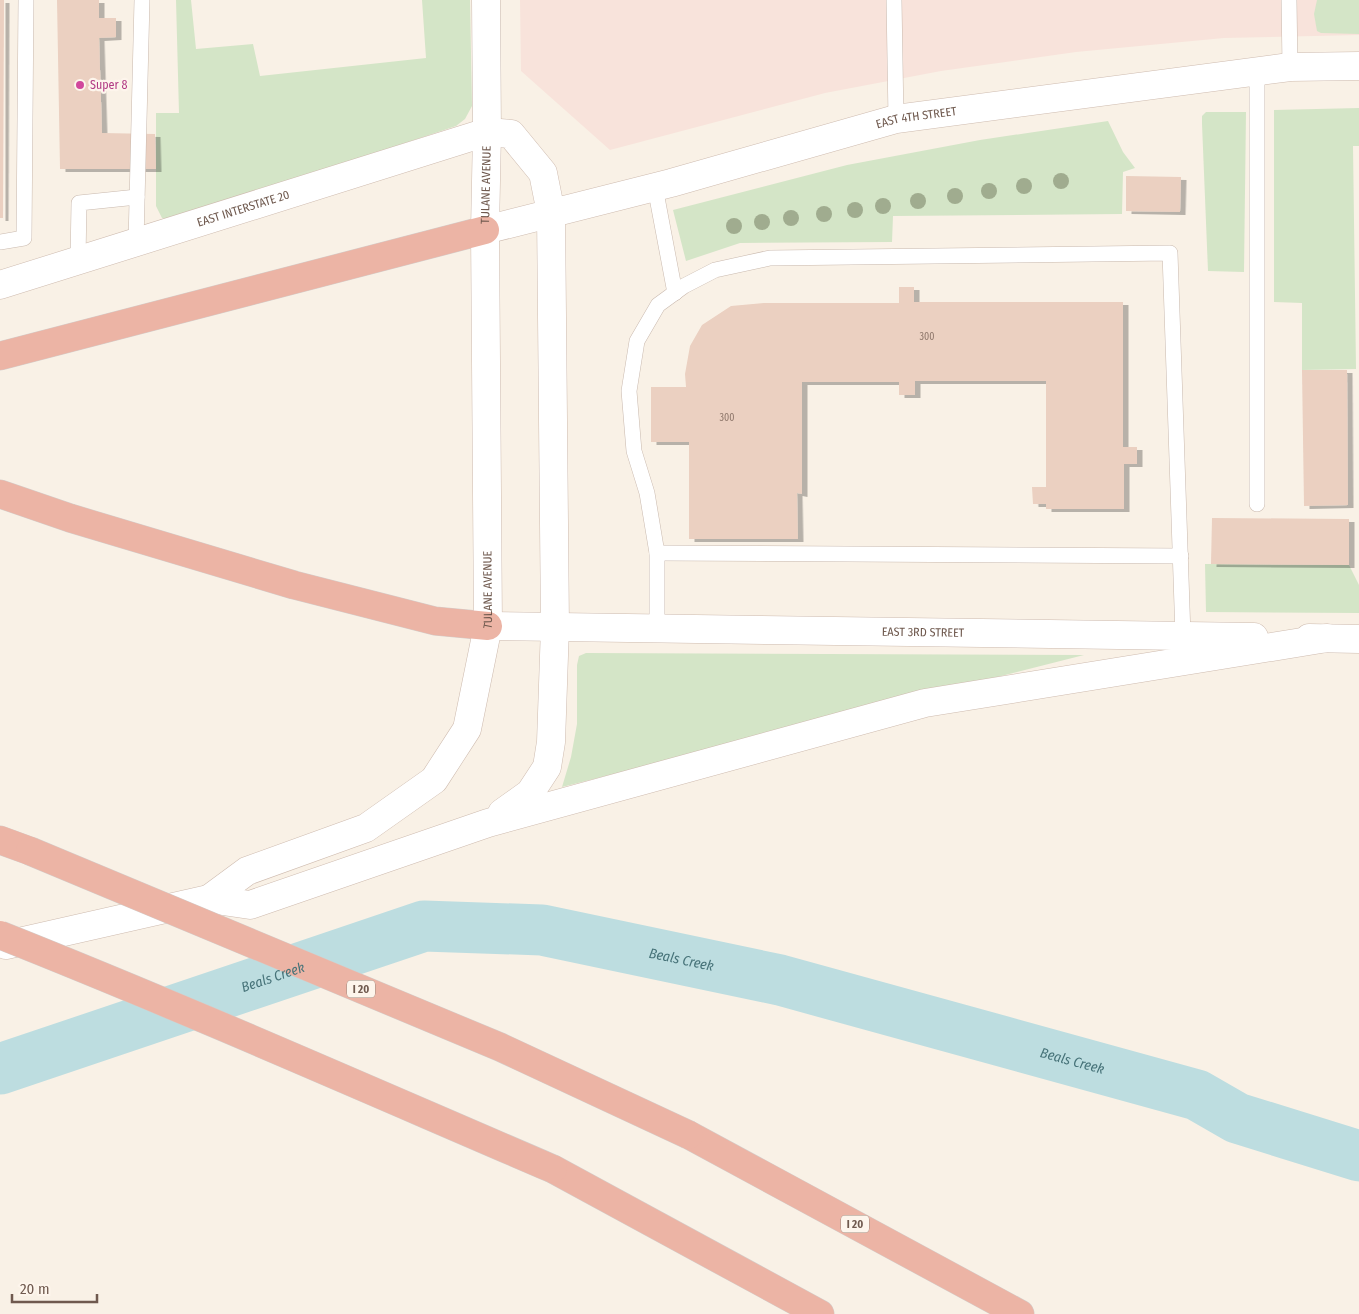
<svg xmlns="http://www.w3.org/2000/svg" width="1359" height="1314" font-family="'Fira Sans Condensed',sans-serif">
<defs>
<filter id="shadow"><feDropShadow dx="5.5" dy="3" stdDeviation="0" flood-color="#0004"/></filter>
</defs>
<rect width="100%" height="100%" fill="#f9f1e6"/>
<polygon fill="#f8e3db" points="520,0 1359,0 1359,35 1224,38 1076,52 941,71 825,93 610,150 521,71"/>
<g fill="#d4e5c7">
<polygon points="176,0 191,0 196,49 253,44 260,76 426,58 422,0 470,0 472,106 465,119 456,126 172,221 162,218 156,206 156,113 179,113"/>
<polygon points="1317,0 1359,0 1359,34 1321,33 1317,31 1314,14"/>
<polygon points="1359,108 1359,146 1353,146 1356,369 1302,370 1302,303 1274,302 1274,110"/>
<polygon points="1206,112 1246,112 1244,272 1208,271 1202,124 1202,116"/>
<polygon points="1108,121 1123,152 1135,168 1123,172 1122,214 893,216 892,242 740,243 686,261 673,210 847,165 980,140"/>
<polygon points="1205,564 1349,565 1359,585 1359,613 1206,612"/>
<polygon points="586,653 1084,655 562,787 571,757 577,724 577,665 579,656"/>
</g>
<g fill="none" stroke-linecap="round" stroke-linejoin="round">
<path stroke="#bddde0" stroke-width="51" id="s1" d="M 0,1069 L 424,926 L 542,930 L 780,980 L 1197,1095 L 1237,1118 L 1359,1156"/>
</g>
<g fill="#ebd0c1" filter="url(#shadow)">
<polygon points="0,0 4,0 3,218 0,218"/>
<polygon points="57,0 99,0 99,18 116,18 116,37 99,38 102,133 155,134 156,169 60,169"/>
<polygon points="1126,176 1181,177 1180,212 1126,211"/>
<polygon points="899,287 914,287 914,302 1123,302 1123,447 1137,447 1137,464 1124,464 1124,509 1046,509 1046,504 1033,504 1032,487 1046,487 1046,381 915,381 915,395 899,395 899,382 802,382 802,494 797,493 798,539 689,539 689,442 651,442 651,387 686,387 685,374 690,346 702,325 731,306 764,303 899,303"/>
<polygon points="1302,370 1347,370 1348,505 1304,506"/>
<polygon points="1212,518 1349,519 1349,565 1211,564"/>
</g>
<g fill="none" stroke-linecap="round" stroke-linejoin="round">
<g stroke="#c9b9ae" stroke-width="16">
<g id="lane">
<polyline points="894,0 896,119"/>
<polyline points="1289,0 1290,67"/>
<polyline points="655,187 675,293"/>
<polyline points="0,242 24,238 26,0"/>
<polyline points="136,242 142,0"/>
<polyline points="78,260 79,203 137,197"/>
<polyline points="1257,504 1257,72"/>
<polyline points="657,553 1181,556"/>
<polyline points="657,628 657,553 647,493 634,451 629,391 637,341 658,305 684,286 715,270 770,258 1170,253 1183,636"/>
</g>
</g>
<g stroke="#c9b9ae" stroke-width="29">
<polyline id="street" points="486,0 487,132"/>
</g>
<g stroke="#cebbaf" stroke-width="29">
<g id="secondary">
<path id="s2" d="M 485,230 L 671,183 L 896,119 L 1290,67 L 1359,66"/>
<path id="s3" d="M 0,285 L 487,132 L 511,134 L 543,173 L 551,213 L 555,627 L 551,742 L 547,767 L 530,793 L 502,813"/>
<path id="s4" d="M 488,626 L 1254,637"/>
<polyline points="1309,638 1359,639"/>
<path id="s5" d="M 209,899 L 247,871 L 366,828 L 434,780 L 467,729 L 488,626 L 485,230 L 487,132"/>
<polyline points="6,945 209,899 250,905 488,823 925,703 1327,638"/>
</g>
</g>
<g stroke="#d4cdca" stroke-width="29">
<g id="highway">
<polyline points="0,356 485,230"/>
<polyline points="0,494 70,518 294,585 435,621 488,626"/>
<polyline points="0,840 30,851"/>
<polyline points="689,1135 1020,1314"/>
<polyline points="553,1169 820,1314"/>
</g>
</g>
<use href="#lane" stroke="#fff" stroke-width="15"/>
<use href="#street" stroke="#fff" stroke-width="28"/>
<use href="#secondary" stroke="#fff" stroke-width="28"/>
<use href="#highway" stroke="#ecb4a5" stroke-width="28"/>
<g stroke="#d4cdca" stroke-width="29" stroke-linecap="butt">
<g id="highway-bridge">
<polyline points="30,851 500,1047 689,1135"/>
<path d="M 0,935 C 186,1009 369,1090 553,1169"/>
</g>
</g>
<use href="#highway-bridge" stroke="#ecb4a5" stroke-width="28"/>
</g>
<g fill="#a0ac8f">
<circle cx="1061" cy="181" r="8"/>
<circle cx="1024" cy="186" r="8"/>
<circle cx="989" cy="191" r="8"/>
<circle cx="955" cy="196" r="8"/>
<circle cx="918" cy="201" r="8"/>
<circle cx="883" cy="206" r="8"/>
<circle cx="855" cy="210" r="8"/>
<circle cx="824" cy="214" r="8"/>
<circle cx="791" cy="218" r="8"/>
<circle cx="762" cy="222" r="8"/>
<circle cx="734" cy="226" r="8"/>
</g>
<circle fill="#d1479c" stroke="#fdf5ec" stroke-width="2" cx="80" cy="85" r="5"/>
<g text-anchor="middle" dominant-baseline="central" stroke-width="4.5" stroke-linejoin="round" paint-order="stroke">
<g font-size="10" fill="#8e776b">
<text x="927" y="337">300</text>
<text x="727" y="418">300</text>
</g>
<g fill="#fdf5ec" stroke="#9a887d" stroke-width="1">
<rect x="347" y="980.5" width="28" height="17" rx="4"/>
<rect x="841" y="1215.5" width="28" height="17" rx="4"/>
</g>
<g font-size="11" font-weight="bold" fill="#6f594e">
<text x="361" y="989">I 20</text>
<text x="855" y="1224">I 20</text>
</g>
<g font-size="12" fill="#b23c85" stroke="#fdf5ec" text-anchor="start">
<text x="90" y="85">Super 8</text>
</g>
<g font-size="12" fill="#6f594e" stroke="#fdf5ec">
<text stroke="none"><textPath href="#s2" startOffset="446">EAST 4TH STREET</textPath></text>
<text stroke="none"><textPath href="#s5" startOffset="864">TULANE AVENUE</textPath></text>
<text stroke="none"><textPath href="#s3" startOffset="255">EAST INTERSTATE 20</textPath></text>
<text stroke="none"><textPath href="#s5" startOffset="459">TULANE AVENUE</textPath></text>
<text stroke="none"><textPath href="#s4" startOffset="435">EAST 3RD STREET</textPath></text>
</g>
<g font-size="14" font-style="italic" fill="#477379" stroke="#fdf5ec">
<text stroke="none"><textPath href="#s1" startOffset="708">Beals Creek</textPath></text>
<text stroke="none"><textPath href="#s1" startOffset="288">Beals Creek</textPath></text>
<text stroke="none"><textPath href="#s1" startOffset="1112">Beals Creek</textPath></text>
</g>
</g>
<path d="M12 1294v8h85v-8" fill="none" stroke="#6f594e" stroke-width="2.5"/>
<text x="20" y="1294" font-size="15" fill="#6f594e" stroke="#fdf5ec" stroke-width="4" paint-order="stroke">20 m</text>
</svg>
